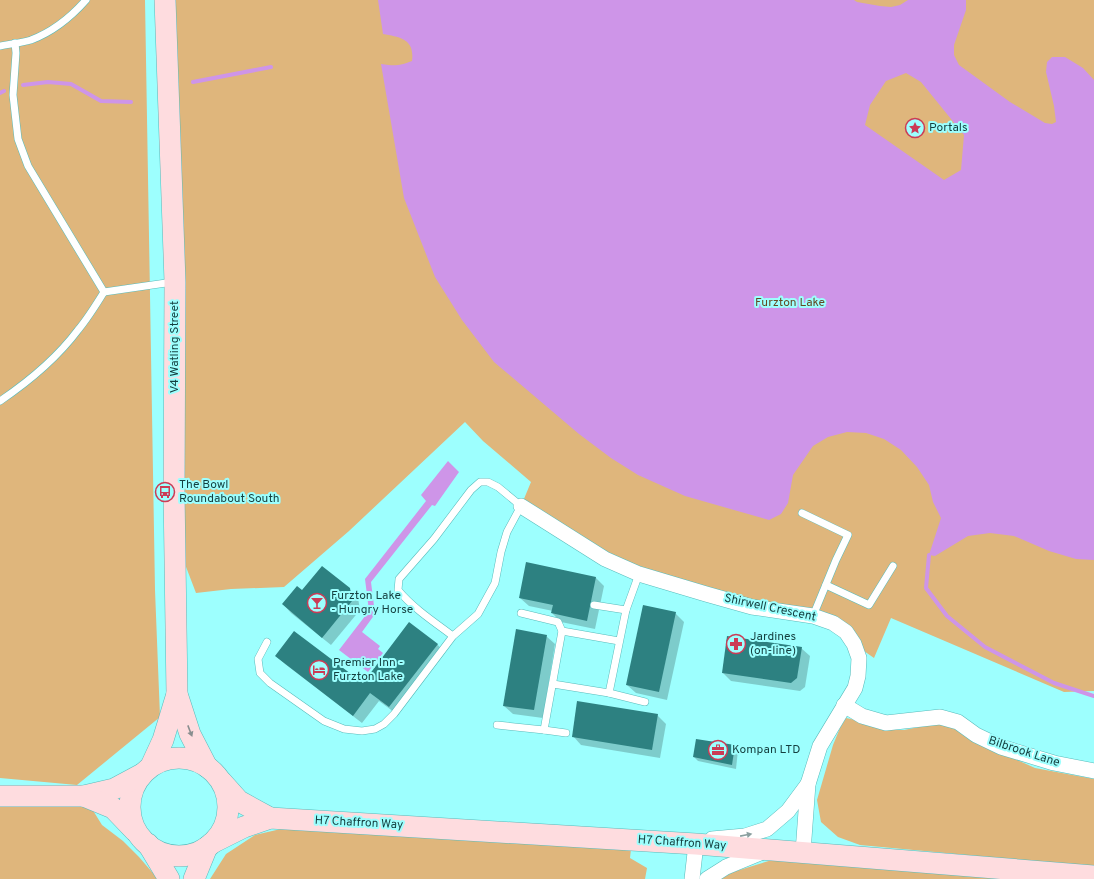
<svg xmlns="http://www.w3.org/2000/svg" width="1094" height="879" font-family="Overpass,sans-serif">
<rect width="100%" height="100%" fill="#9dfffe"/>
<g fill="#dfb67c">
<polygon points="0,0 145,0 155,590 160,717 77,785 0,778"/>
<polygon points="165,0 1094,0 1094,691 1064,692 891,618 874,658 854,644 846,632 639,574 521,506 531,482 483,441 465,422 349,531 284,587 231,589 196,593 175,538"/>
<polygon points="846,718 865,722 885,730 904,730 919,727 934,722 954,727 984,745 1035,768 1094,779 1094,867 860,845 838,837 821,822 817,800 833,745 840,728"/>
<polygon points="0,796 84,796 102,825 123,841 139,857 158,879 0,879"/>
<polygon points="285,828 631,849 630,858 647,868 645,879 210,879 226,854 255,835"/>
<polygon points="772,860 1012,879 721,879 733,872"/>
</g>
<g fill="#ce95e8" fill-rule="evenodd">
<path d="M 378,0 L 854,0 L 857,2 L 880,6 L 891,7 L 900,5 L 908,0 L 966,0 L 966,10 L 954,45 L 954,55 L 959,65 L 1010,102 L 1045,123 L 1052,124 L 1056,122 L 1054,106 L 1046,72 L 1047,62 L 1052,57 L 1065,57 L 1083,68 L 1094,80 L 1094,560 L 1076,559 L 1049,551 L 1014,536 L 990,533 L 968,536 L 935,556 L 929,555 L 941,518 L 933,502 L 929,485 L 917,467 L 901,450 L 884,439 L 866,433 L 847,432 L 828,437 L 813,446 L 793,475 L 788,503 L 781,514 L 769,520 L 685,496 L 638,475 L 611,458 L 579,434 L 494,362 L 462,320 L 435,277 L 404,198 L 381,64 C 395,66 399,66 412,61 C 415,39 400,37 383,34 ZM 906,73 L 921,82 L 964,135 L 961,170 L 944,180 L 865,125 L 870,105 L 886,81 Z"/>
<polygon points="448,461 459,472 435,506 432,505 371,582 375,614 362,632 380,646 378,649 383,653 368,672 339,650 369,611 365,579 426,501 421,495"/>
</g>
<g fill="#0003">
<polygon points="595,577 604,586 595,629 561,622 552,613 553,611 529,606 520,598"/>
<polygon points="349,589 358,598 360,610 331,645 291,613 283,604 302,592"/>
<polygon points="675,613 684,622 667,700 636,693 627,685"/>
<polygon points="546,636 555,644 543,718 513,714 504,706"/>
<polygon points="437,644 445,653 398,715 379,701 362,723 285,664 276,656 363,684"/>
<polygon points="801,648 810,656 805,687 800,691 731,681 723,673"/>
<polygon points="657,715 666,724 660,758 581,745 573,736"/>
<polygon points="734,746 738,750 736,769 698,761 694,757"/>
</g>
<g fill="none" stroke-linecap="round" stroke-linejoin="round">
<g stroke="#ce95e8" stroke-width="4">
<polyline points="193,82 271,67"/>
<polyline points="23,85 48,82 71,84 101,101 131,102"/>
<polyline points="0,93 4,91"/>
<polyline points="929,555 926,588 947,616 985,647 1054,683 1094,696"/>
</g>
</g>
<g fill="#2d8181">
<polygon points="526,562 596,577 587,621 551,613 553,605 519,598"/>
<polygon points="322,566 350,588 352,601 322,638 282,604 297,586 302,590"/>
<polygon points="643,605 676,612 659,692 626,685"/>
<polygon points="409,622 438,644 389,707 370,693 353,716 275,656 294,631 363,683"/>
<polygon points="516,629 547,635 534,710 503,706"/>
<polygon points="727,636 802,647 797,678 791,683 722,673"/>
<polygon points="577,701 658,714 652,750 572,737"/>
<polygon points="696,739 735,745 732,765 693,757"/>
</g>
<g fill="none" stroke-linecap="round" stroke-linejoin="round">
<g stroke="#58bbbb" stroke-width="8">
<g id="lane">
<polyline points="15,43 16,53 13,95 18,139 28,166 104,292 173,282"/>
<path d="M 0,46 C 10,44 21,43 31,40 C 52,32 71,17 86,0"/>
<path d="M 0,401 C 28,382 57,358 78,330 C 88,318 96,305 104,292"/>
<polyline points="802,513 848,535 836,560 813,616"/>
<polyline points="826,585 869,605 893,566"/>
<polyline points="594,605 626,610"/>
<polyline points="521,613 558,622 562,631"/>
<path d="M 267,642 L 258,659 L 260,673 L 270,683 L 324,721 L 344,729 L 362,731 L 375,729 L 384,724 L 394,714 L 453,636 L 478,614 L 495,583 L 501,552 L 507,532 L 521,506 L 498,487 L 488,482 L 480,482 L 471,490 L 434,539 L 399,579 L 398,590 C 413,608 434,622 453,636"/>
<polyline points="553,684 609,693 645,702"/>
<polyline points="609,693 626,610 639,574"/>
<polyline points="497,725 544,730 566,733"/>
<polyline points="544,730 562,631 619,641"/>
</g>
</g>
<g stroke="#58bbbb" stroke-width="16">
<g id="street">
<polyline points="521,506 605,559 639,574 706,594 752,607 813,616 833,623 846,632 854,644 859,658 858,676 855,688 820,746 808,784 803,852"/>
<polyline points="844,705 862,716 886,723 940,717 958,722 976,735 1001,747 1054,763 1094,771"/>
<polyline points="712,839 745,836 767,829 788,811 808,784"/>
<polyline points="692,879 696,844"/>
<polyline points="707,879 726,867 765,851"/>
</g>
</g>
<g stroke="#58bbbb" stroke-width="22">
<g id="secondary">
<polyline points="165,0 175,282 174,492 177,694 190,734 207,767"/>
<circle cx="179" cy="807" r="49"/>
<polyline points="151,766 163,740 177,694"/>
<polyline points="222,782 239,801 270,818"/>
<polyline points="0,796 84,796 114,789 142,774"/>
<polyline points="84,796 113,808 135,831"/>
<polyline points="212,843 244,827 270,818 696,844 1094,876"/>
<polyline points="148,844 169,879"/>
<polyline points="194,879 207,847"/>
</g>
</g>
<use href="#lane" stroke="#fff" stroke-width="7"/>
<use href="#street" stroke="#fff" stroke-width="15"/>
<use href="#secondary" stroke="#fedcdf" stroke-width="21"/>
</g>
<defs><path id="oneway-solid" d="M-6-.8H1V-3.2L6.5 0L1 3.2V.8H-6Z"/></defs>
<use fill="#898e8f" href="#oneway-solid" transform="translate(190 731) rotate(69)"/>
<use fill="#8a9f9f" href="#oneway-solid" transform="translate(746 835) rotate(-11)"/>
<defs>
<g id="sight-ring" transform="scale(1)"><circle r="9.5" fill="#9dfffe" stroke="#cb3b55" stroke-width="1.5"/><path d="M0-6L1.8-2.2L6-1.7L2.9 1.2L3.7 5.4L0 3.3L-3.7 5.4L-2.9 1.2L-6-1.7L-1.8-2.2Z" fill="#cb3b55"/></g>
<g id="bus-ring" transform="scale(1)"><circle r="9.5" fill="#9dfffe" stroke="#cb3b55" stroke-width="1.5"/><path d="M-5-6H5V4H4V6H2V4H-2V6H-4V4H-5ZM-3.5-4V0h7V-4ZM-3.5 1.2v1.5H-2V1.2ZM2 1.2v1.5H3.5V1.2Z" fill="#cb3b55"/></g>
<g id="bar-ring" transform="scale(1)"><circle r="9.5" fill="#9dfffe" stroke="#cb3b55" stroke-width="1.5"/><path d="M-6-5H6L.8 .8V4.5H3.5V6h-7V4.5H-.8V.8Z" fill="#cb3b55"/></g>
<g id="pharmacy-ring" transform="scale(1)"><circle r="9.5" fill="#9dfffe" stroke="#cb3b55" stroke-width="1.5"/><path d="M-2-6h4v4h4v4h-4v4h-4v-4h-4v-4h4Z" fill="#cb3b55"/></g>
<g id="hotel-ring" transform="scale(1)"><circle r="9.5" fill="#9dfffe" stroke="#cb3b55" stroke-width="1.5"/><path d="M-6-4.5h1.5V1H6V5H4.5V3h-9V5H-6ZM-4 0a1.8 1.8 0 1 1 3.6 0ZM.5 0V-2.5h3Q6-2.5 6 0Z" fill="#cb3b55"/></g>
<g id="office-ring" transform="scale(1)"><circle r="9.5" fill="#9dfffe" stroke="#cb3b55" stroke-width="1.5"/><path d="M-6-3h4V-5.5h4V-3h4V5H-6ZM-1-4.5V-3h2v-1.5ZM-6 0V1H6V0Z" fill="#cb3b55"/></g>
</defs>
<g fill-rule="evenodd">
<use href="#sight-ring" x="915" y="128"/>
<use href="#bus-ring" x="165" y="492"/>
<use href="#bar-ring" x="317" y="603"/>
<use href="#pharmacy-ring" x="736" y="644"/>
<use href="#hotel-ring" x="319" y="670"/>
<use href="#office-ring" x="718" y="750"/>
</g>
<g text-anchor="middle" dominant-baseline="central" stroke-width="4" stroke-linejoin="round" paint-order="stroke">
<g font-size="12" fill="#143f3f" stroke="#9dfffe" text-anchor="start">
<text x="929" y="128">Portals</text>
<text x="179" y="485">The Bowl<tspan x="179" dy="14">Roundabout South</tspan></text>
<text x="331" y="596">Furzton Lake<tspan x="331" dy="14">- Hungry Horse</tspan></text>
<text x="750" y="637">Jardines<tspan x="750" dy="14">(on-line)</tspan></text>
<text x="333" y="663">Premier Inn -<tspan x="333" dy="14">Furzton Lake</tspan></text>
<text x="732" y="750">Kompan LTD</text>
</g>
<g font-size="12" fill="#644a23" stroke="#9dfffe">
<text x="790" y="303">Furzton Lake</text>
</g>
<g font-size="12" fill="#143f3f" stroke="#9dfffe">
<text transform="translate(175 347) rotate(-90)">V4 Watling Street</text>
<text transform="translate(770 608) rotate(12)">Shirwell Crescent</text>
<text transform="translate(1024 752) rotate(18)">Bilbrook Lane</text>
<text transform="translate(359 823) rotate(3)">H7 Chaffron Way</text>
<text transform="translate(682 843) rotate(4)">H7 Chaffron Way</text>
</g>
</g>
</svg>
